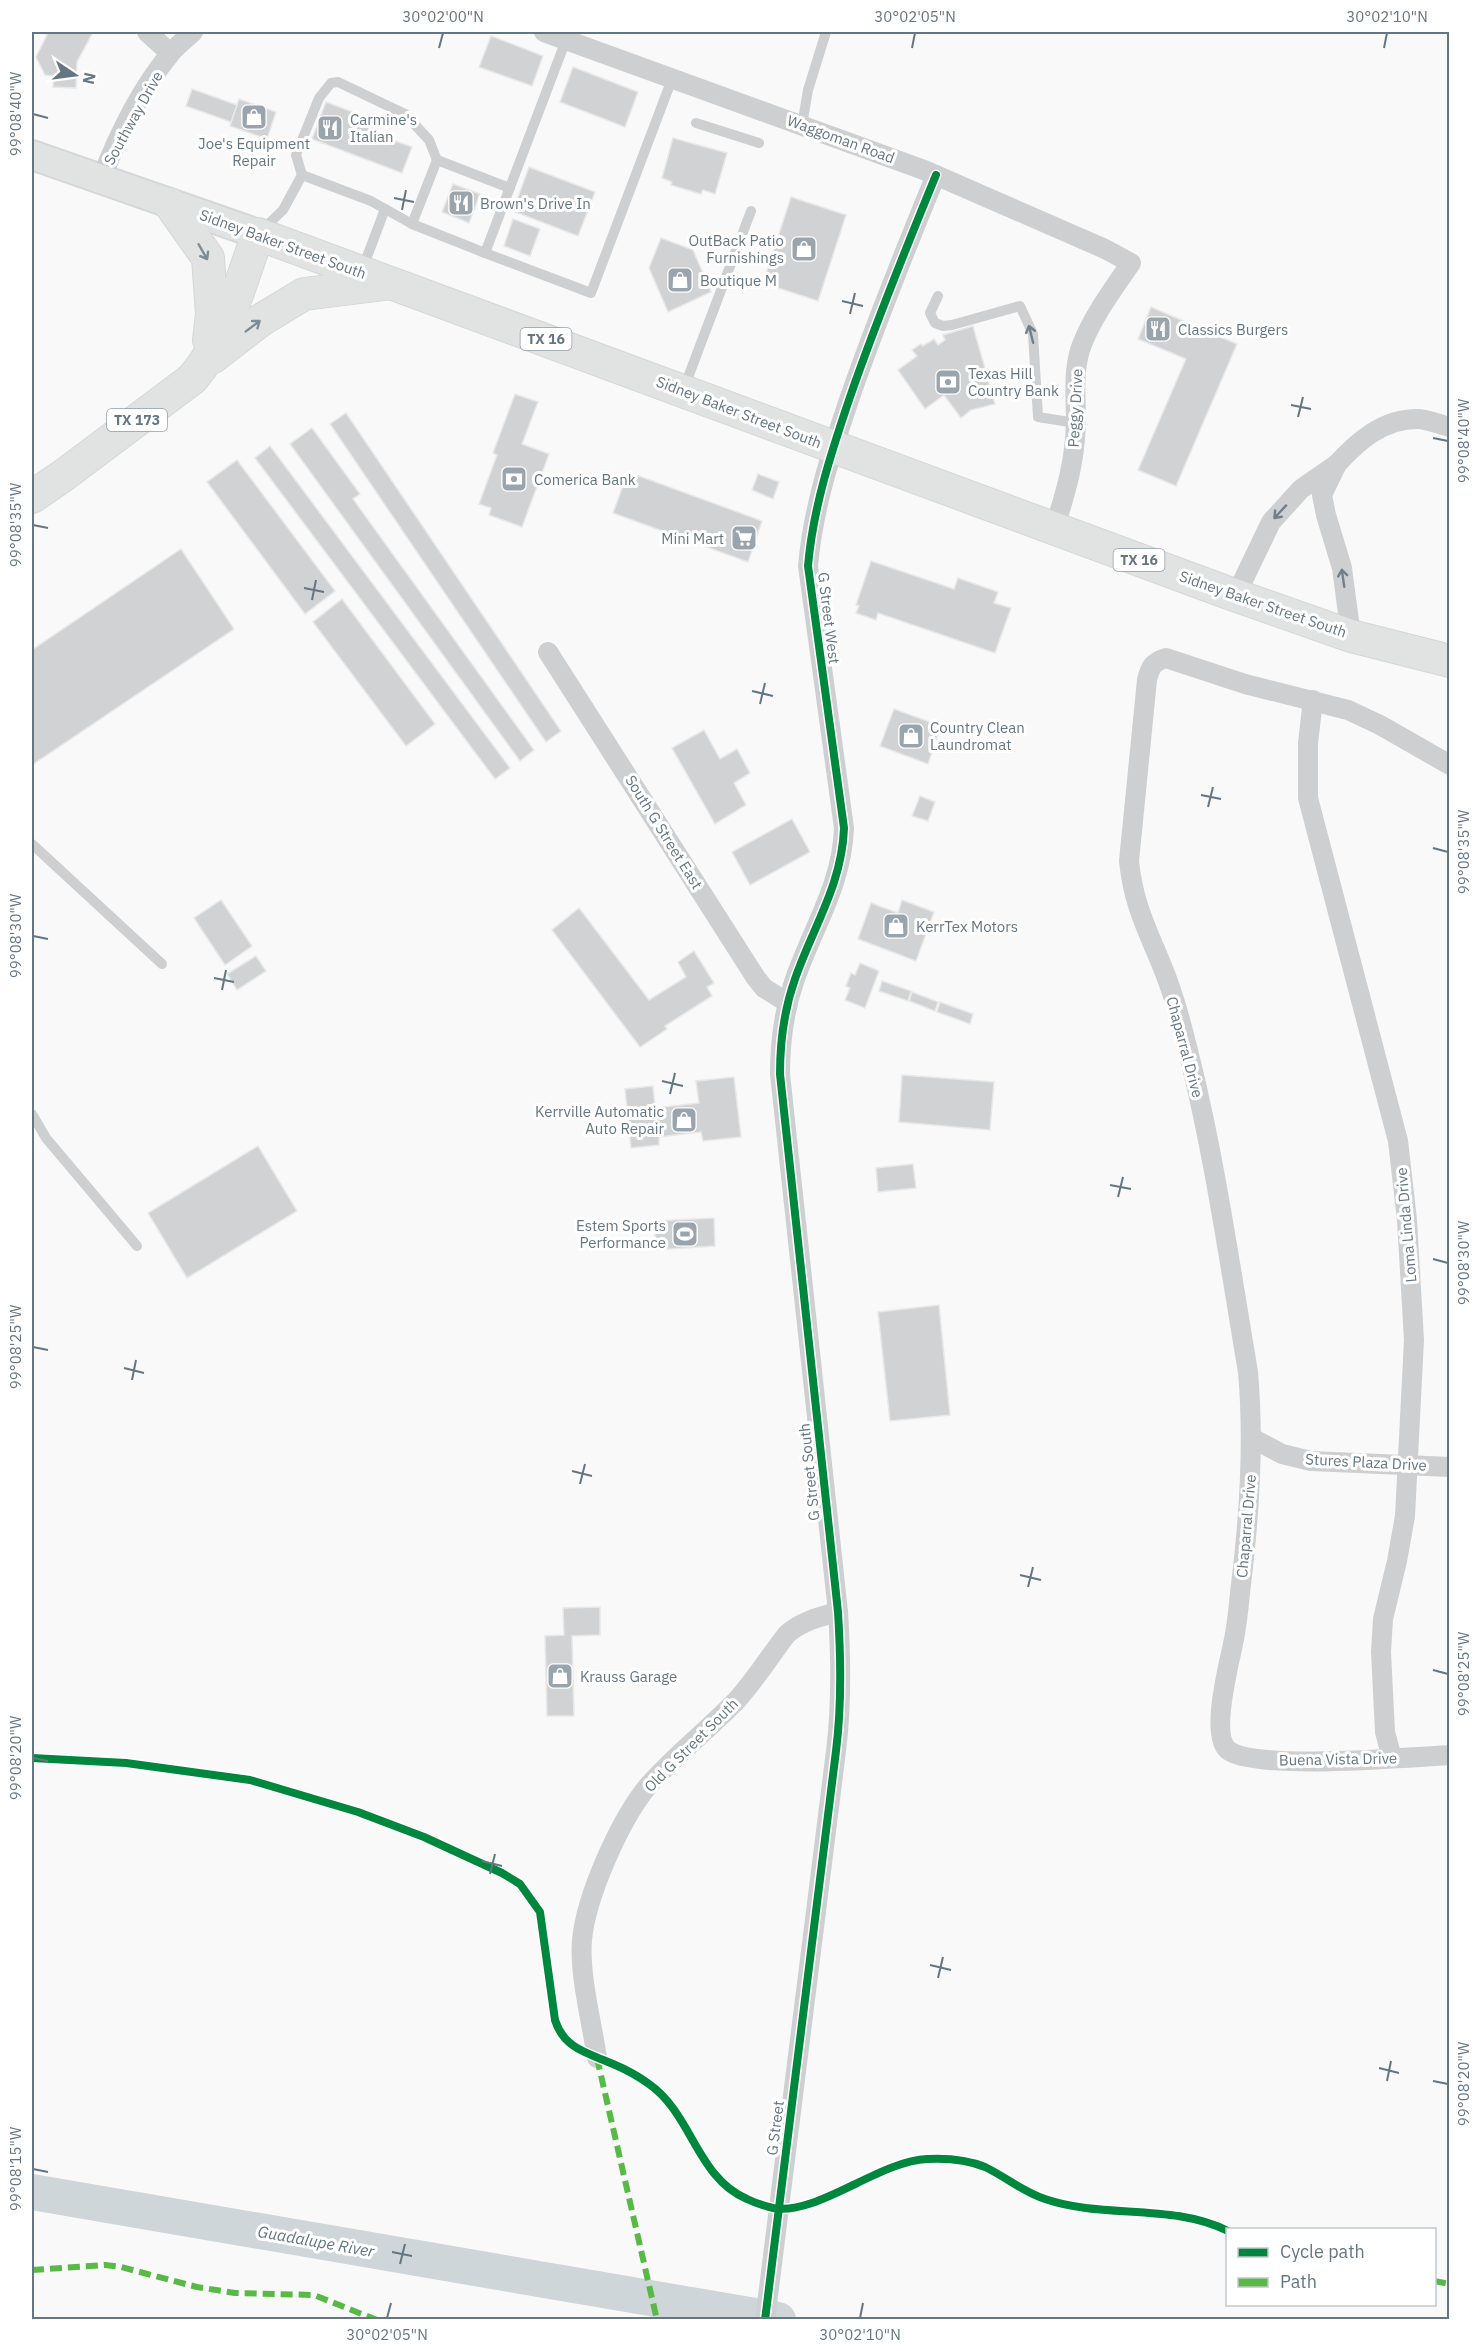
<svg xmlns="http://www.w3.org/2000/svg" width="1481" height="2351" font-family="'IBM Plex Sans',sans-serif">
<rect width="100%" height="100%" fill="#f9f9f9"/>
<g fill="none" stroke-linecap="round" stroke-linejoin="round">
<polyline stroke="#ced6d9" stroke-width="36" points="32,2192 778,2320"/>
</g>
<g fill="#d0d2d3" stroke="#e8e8e8" stroke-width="1.5">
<polygon points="45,32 93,32 77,62 76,88 53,87 54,76 45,75 36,57 47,35 44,33"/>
<polygon points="491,36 543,56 532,86 479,67"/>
<polygon points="573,67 638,92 625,127 560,102"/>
<polygon points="192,89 237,105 231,122 186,106"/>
<polygon points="239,99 276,112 267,139 230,126"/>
<polygon points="326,102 379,122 376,131 391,136 390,139 412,147 402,173 312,139"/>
<polygon points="673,138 727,153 715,194 703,190 701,194 671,185 672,182 662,178"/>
<polygon points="529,167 595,192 578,236 513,211"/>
<polygon points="453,184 480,194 469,223 442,212"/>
<polygon points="791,197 846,215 818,301 763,283"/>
<polygon points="513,219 540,229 530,256 504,246"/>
<polygon points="661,238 693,250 711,292 668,312 649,268"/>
<polygon points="1151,307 1237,344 1176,486 1138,470 1186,359 1138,339"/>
<polygon points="973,326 995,404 971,410 961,418 944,395 925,409 898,370 917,356 912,350 921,344 923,346 934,339 938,345 945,340 943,335"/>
<polygon points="515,394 538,402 522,444 549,454 522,527 489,515 491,508 479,504 497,455 493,453"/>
<polygon points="346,413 561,731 546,742 330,424"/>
<polygon points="312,428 360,494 353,499 534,750 520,761 290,444"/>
<polygon points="270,446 510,768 495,779 255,458"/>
<polygon points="237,460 335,591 305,614 207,482"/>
<polygon points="628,472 762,521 748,562 613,513"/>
<polygon points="758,474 779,482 773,499 752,490"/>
<polygon points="181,549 234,629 32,765 32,650"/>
<polygon points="871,561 954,589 958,578 998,592 994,603 1011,608 995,653 878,613 876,620 856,613 859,606 856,605"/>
<polygon points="342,599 435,724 406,746 313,622"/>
<polygon points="894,709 941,726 928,764 880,746"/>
<polygon points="704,730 720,759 737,749 750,773 734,783 746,805 715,824 672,748"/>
<polygon points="920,796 935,802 928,821 912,816"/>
<polygon points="792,819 810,852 750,885 732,852"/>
<polygon points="221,900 252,946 225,965 194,918"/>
<polygon points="902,900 934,912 916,961 858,939 871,903 898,913"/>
<polygon points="579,908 649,1000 686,977 678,962 694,951 714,983 707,987 712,996 665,1026 667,1029 640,1047 552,930"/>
<polygon points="256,956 266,971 237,990 227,974"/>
<polygon points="860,963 879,971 865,1008 845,1000 850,988 846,986 851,973 855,975"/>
<polygon points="882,981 911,991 908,1001 879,991"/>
<polygon points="912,992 938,1002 935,1011 909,1001"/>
<polygon points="940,1002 973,1014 970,1024 937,1012"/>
<polygon points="902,1075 994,1082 990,1130 899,1122"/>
<polygon points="734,1077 741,1137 703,1141 701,1132 659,1137 659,1145 631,1148 625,1089 653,1086 655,1108 699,1103 696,1081"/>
<polygon points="258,1146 297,1211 187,1278 148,1213"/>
<polygon points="913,1164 916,1188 878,1192 876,1168"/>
<polygon points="714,1218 715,1246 656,1250 654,1221"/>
<polygon points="939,1305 950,1415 890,1421 878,1312"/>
<polygon points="600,1607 600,1635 572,1636 574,1716 547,1716 545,1636 564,1635 563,1608"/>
</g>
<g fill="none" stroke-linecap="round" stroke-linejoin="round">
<g stroke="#d5d6d7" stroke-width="32">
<polyline id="secondary" points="32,155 258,234"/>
</g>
<g stroke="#d5d6d7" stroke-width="34">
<g id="primary">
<polyline points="170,204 208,258 212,314 209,340"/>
<polyline points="213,357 261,320 304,294 385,284"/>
<path d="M 32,497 L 64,475 L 192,379 C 227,339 240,283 258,234 L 1226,592 L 1351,636 L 1450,661"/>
</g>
</g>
<g stroke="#cecfd0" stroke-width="10">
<polyline points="566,40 485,253 591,293 672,79"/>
<polyline points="696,123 759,143"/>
<polyline points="802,125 808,90 826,32"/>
<polyline points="302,175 296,155 319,98 331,83 338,82 405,114 429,140 437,160"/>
<polyline points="261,231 283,210 302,175 371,201 412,224"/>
<polyline points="485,253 412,224 437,160 510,188"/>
<polyline points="362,270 385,209"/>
<polyline points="938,296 930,313 935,323 943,326 952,325 1020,306 1033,334 1038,417 1076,423"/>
<polyline points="684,388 751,211"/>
<polyline points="32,844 162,964"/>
<polyline points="32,1114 46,1138 137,1246"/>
</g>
<g stroke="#cecfd0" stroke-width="20">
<polyline points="147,32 170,53"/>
<path d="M 544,32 L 924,170 L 1105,249 L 1131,263 C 1113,289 1090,320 1080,350 C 1073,374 1076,397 1076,422 C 1075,462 1066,492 1054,529"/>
<path d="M 101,180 C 117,138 141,89 170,54 C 176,46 186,39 193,32"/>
<path d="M 1337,464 C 1358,441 1383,419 1417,419 C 1427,419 1439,424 1450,427"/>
<polyline points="1236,595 1271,522 1301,489 1337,464 1322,495 1326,515 1342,568 1351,636"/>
<polyline points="548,652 756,978 764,988 788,1003"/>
<polyline points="1313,700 1308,743 1308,798 1398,1141 1407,1220 1414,1340 1405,1516 1397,1561 1383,1619 1381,1652 1385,1732 1392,1758"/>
<path d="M 1450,765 L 1380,725 L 1348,710 L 1245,684 L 1166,658 C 1153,662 1150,667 1147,680 L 1129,861 C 1133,901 1145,925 1160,961 C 1170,984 1178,1011 1184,1035 C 1213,1145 1229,1260 1248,1372 C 1254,1440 1250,1508 1242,1576 C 1239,1599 1238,1622 1233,1644 C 1229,1664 1210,1735 1228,1750 C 1254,1771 1410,1757 1450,1755"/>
<polyline points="1252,1438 1282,1454 1311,1461 1450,1467"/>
<path d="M 597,2058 C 592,2023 579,1975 582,1940 C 586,1896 620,1820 648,1786 C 675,1755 708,1730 737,1700 C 755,1680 770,1656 787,1634 C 802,1621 819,1617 838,1612"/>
<path d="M 765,2320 L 836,1751 C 842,1704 841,1659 838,1612 L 780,1074 C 780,1042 784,1010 795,979 C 813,927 842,885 844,828 L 808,566 C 813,508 831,453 850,397 C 876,322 906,248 936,175"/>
</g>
<use href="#secondary" stroke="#e1e2e2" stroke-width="28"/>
<use href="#primary" stroke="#e1e2e2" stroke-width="32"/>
<g stroke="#58b947" stroke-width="6" stroke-dasharray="12 6" stroke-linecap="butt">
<polyline points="597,2058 657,2320"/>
<polyline points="32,2270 105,2265 121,2267 197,2287 235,2293 314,2295 377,2320"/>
<polyline points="1434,2281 1450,2284"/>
</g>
<g stroke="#fff" stroke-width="11">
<g id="cycleway">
<path d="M 32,1758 L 126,1763 L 250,1780 L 358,1812 L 424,1837 L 502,1873 L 520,1884 L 540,1912 L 555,2020 C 564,2049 588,2053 613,2064 C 625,2069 638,2076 649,2084 C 692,2114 697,2178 747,2199 C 755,2203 765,2206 773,2208 C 817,2216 879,2161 927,2159 C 946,2158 968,2160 985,2167 C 1006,2177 1023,2192 1045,2199 C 1103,2219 1173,2203 1228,2231"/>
<path d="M 765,2320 L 836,1751 C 842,1704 841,1659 838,1612 L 780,1074 C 780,1042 784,1010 795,979 C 813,927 842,885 844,828 L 808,566 C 813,508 831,453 850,397 C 876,322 906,248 936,175"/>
</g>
</g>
<use href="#cycleway" stroke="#00873e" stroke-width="8"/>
</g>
<defs><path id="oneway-shaft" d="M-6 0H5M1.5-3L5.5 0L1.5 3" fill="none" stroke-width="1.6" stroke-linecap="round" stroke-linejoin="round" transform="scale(1.5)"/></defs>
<g stroke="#7e8c96">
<use href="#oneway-shaft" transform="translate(203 252) rotate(60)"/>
<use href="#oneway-shaft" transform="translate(253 326) rotate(-37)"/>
</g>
<g stroke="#707f8b">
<use href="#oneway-shaft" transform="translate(1031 334) rotate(-104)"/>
<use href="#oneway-shaft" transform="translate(1280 512) rotate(133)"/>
<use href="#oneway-shaft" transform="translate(1343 578) rotate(-98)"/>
</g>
<path fill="none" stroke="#657683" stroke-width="2" d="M 439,48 L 443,33M 912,48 L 915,33M 1384,48 L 1387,33M 33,114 L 48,118M 394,198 L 414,202M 402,210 L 406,190M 842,301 L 863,306M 850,314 L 855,293M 1291,405 L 1311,409M 1298,417 L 1303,397M 1433,438 L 1448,441M 33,525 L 48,528M 304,588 L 324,592M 312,600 L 316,580M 752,691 L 773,696M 760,704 L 765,683M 1201,795 L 1221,799M 1208,807 L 1213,787M 1433,848 L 1448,852M 33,936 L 48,939M 214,978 L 234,982M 222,990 L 226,970M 662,1081 L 683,1086M 670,1094 L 675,1073M 1110,1185 L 1131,1189M 1118,1197 L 1123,1177M 1433,1259 L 1448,1263M 33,1347 L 48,1350M 124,1368 L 144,1373M 132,1380 L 136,1360M 572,1471 L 592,1476M 580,1484 L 585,1464M 1020,1575 L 1041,1580M 1028,1587 L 1033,1567M 1433,1670 L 1448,1674M 33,1758 L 48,1761M 482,1861 L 502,1866M 490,1874 L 495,1854M 930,1965 L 951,1970M 938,1978 L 943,1957M 1379,2068 L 1399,2073M 1387,2081 L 1391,2061M 1433,2081 L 1448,2084M 33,2169 L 48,2172M 392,2252 L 412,2256M 400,2264 L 405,2244M 387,2318 L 391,2303M 860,2318 L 863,2303"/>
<defs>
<g id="shop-square" transform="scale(1.35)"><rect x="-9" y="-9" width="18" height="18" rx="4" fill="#99a4ac" stroke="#fff"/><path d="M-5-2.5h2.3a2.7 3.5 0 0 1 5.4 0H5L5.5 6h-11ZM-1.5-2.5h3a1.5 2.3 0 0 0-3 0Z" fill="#fff"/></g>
<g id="restaurant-square" transform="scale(1.35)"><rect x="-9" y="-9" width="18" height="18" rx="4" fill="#99a4ac" stroke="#fff"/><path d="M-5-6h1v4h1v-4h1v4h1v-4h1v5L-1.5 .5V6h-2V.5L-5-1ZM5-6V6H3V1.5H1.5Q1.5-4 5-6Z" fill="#fff"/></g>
<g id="bank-square" transform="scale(1.35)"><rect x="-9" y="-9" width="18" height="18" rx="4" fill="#99a4ac" stroke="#fff"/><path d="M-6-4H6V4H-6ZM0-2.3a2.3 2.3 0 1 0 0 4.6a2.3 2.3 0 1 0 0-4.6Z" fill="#fff"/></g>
<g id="supermarket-square" transform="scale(1.35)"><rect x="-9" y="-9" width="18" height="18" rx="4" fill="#99a4ac" stroke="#fff"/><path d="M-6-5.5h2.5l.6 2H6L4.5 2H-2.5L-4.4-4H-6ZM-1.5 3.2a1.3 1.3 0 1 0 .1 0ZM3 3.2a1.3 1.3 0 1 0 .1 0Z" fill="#fff"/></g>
<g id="stadium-square" transform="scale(1.35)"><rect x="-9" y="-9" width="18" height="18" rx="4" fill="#99a4ac" stroke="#fff"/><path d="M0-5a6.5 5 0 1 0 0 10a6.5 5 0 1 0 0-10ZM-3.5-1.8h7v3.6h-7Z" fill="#fff"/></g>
</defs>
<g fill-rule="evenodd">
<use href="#shop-square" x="254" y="117"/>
<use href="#restaurant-square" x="330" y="128"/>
<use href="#restaurant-square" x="461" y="203"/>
<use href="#shop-square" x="804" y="249"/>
<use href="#shop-square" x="680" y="280"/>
<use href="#restaurant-square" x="1158" y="329"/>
<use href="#bank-square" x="948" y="382"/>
<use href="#bank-square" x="514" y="479"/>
<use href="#supermarket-square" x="744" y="538"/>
<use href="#shop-square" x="911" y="736"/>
<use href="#shop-square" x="896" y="926"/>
<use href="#shop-square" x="684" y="1120"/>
<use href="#stadium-square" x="685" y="1234"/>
<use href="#shop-square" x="560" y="1676"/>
</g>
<g text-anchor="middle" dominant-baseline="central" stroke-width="6" stroke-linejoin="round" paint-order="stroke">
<g fill="#fff" stroke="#939fa8" stroke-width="1.5">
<rect x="520.5" y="328" width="51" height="22" rx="4.5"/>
<rect x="107" y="409" width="60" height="22" rx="4.5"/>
<rect x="1113.5" y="549" width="51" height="22" rx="4.5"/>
</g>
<g font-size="14" font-weight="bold" fill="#657683">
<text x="546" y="339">TX 16</text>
<text x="137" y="420">TX 173</text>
<text x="1139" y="560">TX 16</text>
</g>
<g font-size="15" fill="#657683" stroke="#fff">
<text transform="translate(133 118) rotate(-61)">Southway Drive</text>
<text transform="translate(841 139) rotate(20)">Waggoman Road</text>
<text transform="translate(283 244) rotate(20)">Sidney Baker Street South</text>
<text transform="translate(1075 408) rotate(-87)">Peggy Drive</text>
<text transform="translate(739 412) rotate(21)">Sidney Baker Street South</text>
<text transform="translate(1263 604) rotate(19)">Sidney Baker Street South</text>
<text transform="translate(829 618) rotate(83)">G Street West</text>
<text transform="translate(664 832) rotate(58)">South G Street East</text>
<text transform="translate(1185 1047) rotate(75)">Chaparral Drive</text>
<text transform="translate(1406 1225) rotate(-95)">Loma Linda Drive</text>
<text transform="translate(1366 1462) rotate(3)">Stures Plaza Drive</text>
<text transform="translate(809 1472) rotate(-96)">G Street South</text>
<text transform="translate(1246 1526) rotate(-85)">Chaparral Drive</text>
<text transform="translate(691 1745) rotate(-45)">Old G Street South</text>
<text transform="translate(1338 1759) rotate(-1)">Buena Vista Drive</text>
<text transform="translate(775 2128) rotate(-83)">G Street</text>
</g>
<g font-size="15" fill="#657683" stroke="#fff" text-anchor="start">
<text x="350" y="119">Carmine's<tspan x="350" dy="17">Italian</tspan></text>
<text x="254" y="143" text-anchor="middle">Joe's Equipment<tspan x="254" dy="17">Repair</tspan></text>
<text x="480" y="203">Brown's Drive In</text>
<text x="784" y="240" text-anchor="end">OutBack Patio<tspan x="784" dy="17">Furnishings</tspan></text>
<text x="700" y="280">Boutique M</text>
<text x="1178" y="329">Classics Burgers</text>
<text x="968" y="373">Texas Hill<tspan x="968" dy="17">Country Bank</tspan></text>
<text x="534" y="479">Comerica Bank</text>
<text x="724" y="538" text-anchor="end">Mini Mart</text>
<text x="930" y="727">Country Clean<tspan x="930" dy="17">Laundromat</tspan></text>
<text x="916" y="926">KerrTex Motors</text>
<text x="664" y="1111" text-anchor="end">Kerrville Automatic<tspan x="664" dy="17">Auto Repair</tspan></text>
<text x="666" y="1225" text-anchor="end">Estem Sports<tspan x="666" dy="17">Performance</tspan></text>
<text x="580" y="1676">Krauss Garage</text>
</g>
<g font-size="16" font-style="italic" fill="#60757c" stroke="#fff">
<text transform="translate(316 2241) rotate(10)">Guadalupe River</text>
</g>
</g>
<rect width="1481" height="2351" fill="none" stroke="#ffffff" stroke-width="66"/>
<rect x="1226" y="2228" width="210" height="78" fill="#ffffff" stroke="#c1c8cd" stroke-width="1.5"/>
<rect x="1238" y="2248" width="30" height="9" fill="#00873e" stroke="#c1c8cd" stroke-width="1.5"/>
<text x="1280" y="2258" font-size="18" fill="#657683">Cycle path</text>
<rect x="1238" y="2278" width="30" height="9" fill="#58b947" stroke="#c1c8cd" stroke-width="1.5"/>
<text x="1280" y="2288" font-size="18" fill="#657683">Path</text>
<g transform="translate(75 75) rotate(103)" stroke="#ffffff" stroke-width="4.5" paint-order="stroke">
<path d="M0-4.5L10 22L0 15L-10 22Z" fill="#657683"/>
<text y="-9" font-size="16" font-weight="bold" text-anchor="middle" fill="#657683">N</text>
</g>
<rect x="33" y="33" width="1415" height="2285" fill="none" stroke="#657683" stroke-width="2"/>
<g font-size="15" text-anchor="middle" fill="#657683">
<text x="443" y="22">30°02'00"N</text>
<text x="915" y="22">30°02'05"N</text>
<text x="1387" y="22">30°02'10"N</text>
<text transform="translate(16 114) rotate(-90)" y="5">99°08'40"W</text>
<text transform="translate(1464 441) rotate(-90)" y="5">99°08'40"W</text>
<text transform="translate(16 525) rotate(-90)" y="5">99°08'35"W</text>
<text transform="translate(1464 852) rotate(-90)" y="5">99°08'35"W</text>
<text transform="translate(16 936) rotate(-90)" y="5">99°08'30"W</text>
<text transform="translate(1464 1263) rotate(-90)" y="5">99°08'30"W</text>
<text transform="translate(16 1347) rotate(-90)" y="5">99°08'25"W</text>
<text transform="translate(1464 1674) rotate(-90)" y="5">99°08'25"W</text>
<text transform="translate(16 1758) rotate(-90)" y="5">99°08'20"W</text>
<text transform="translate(1464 2084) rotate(-90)" y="5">99°08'20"W</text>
<text transform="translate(16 2169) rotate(-90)" y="5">99°08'15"W</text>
<text x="387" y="2340">30°02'05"N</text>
<text x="860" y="2340">30°02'10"N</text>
</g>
</svg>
